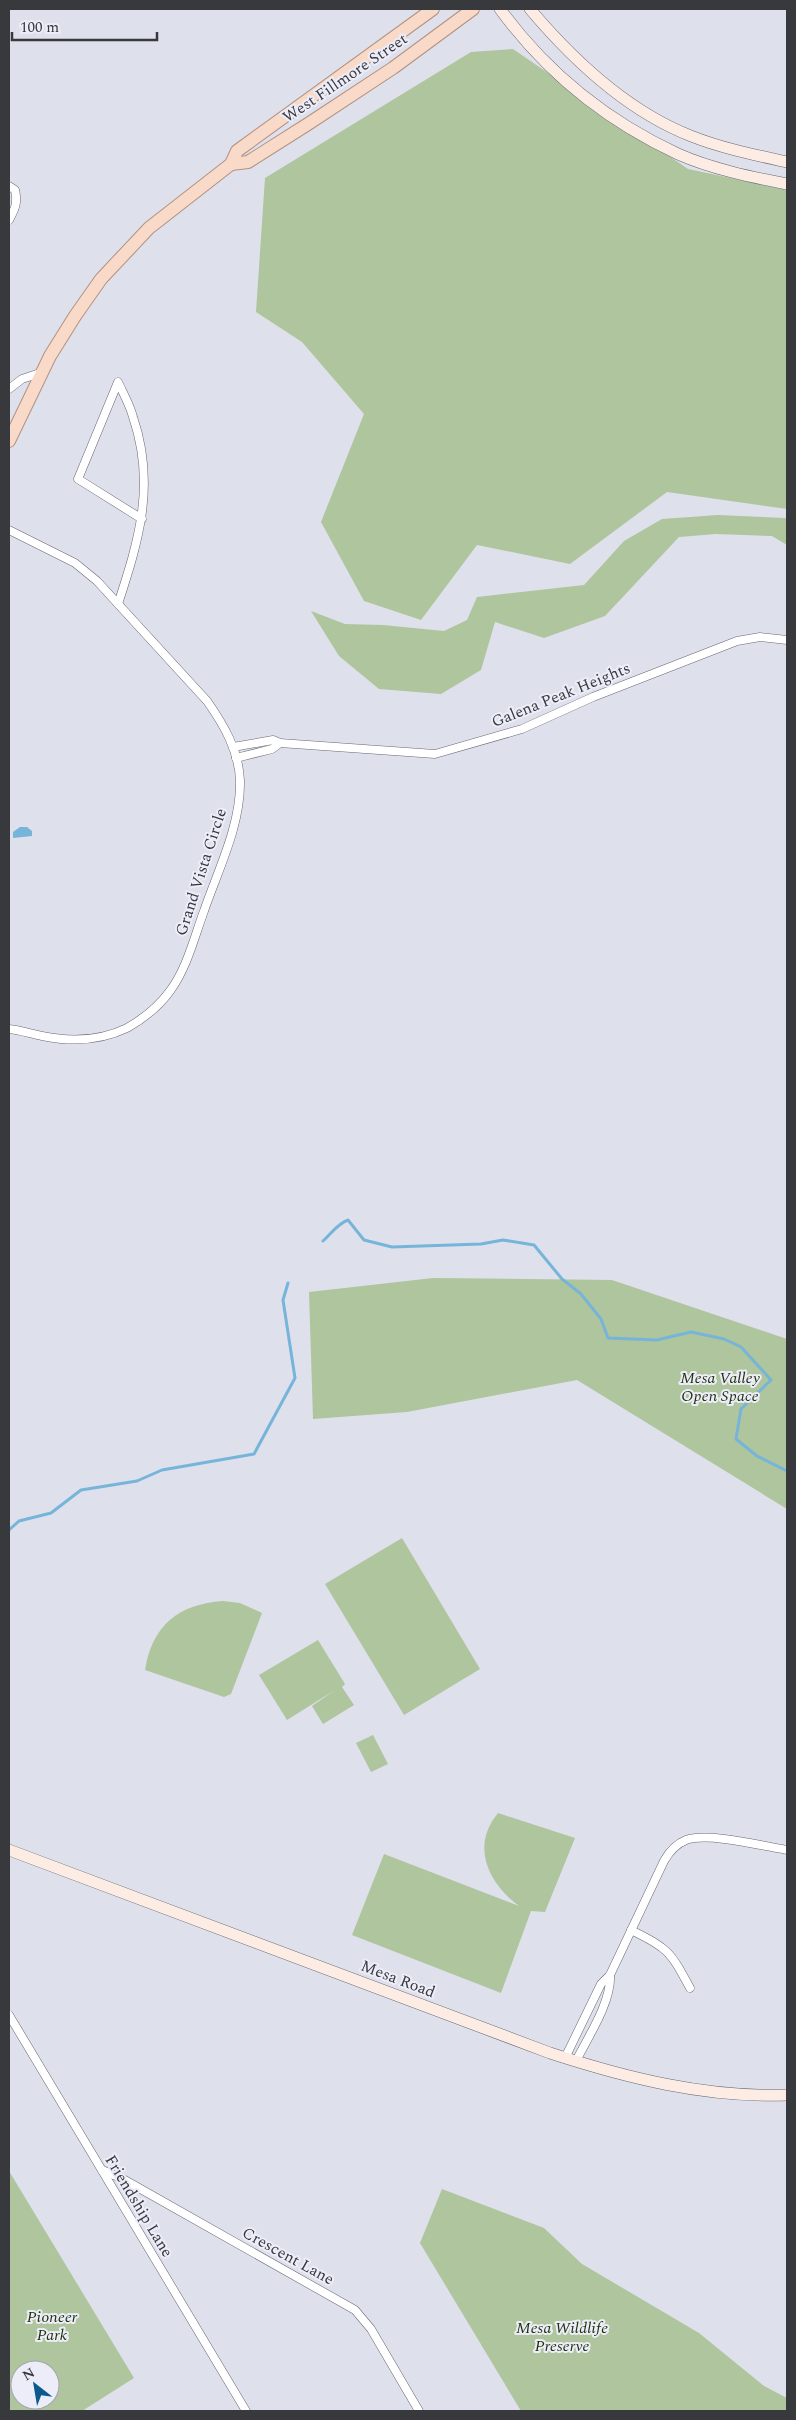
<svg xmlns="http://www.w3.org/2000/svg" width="796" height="2420" font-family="Spectral,serif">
<rect width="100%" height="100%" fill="#dee0ec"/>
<g fill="#afc59d" fill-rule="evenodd">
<polygon points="513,49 688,169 787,190 787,509 667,492 570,564 477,545 421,620 364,601 321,522 364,414 302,342 256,312 265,178 471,52"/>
<polygon points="718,515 785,518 787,519 787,545 772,536 716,534 679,537 605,616 544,638 495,622 481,670 441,694 379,689 339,656 311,611 345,624 383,625 444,631 467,620 477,597 584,585 624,541 662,519"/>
<polygon points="433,1278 612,1280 787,1339 787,1509 577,1380 407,1412 313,1419 309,1292"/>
<polygon points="402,1538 480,1669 404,1715 325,1584"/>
<path d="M 223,1601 L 240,1603 L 262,1613 L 231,1694 L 224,1697 L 145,1670 C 152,1625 179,1604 223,1601 Z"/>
<polygon points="318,1640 345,1684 342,1687 354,1705 323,1724 312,1706 335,1690 287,1720 259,1675"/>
<polygon points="373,1735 388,1764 371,1772 356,1743"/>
<path d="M 498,1813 L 575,1838 L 545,1912 L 531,1911 L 501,1993 L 352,1935 L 384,1854 L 519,1906 C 489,1884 470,1847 498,1813 Z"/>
<path d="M 9,2171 L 134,2378 L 82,2411 L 9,2411 ZM 20,2370 L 50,2370 L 50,2400 L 20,2400 Z"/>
<polygon points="442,2189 544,2228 582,2264 699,2333 764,2386 787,2398 787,2411 521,2411 420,2243"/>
</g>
<polygon fill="#76b5d9" points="20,827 27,827 32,831 32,836 13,838 13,832"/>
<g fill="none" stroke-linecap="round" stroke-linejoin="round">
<g stroke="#76b5d9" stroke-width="3">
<path d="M 323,1241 C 332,1233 337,1224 348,1220 L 364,1240 L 392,1247 L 481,1244 L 503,1240 L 534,1245 L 562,1279 L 581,1294 L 601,1319 L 608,1338 L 657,1340 L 691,1332 L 724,1339 L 741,1347 L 771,1380 L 741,1409 L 736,1439 L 757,1456 L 787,1471"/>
<polyline points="9,1530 19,1521 51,1513 81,1490 137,1481 162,1470 254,1454 295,1378 283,1300 288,1283"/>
</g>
<g stroke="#676873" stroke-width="9">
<g id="minor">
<path d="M 9,186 L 15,190 C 18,203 15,209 9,220"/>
<polyline points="9,389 22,379 43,372"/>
<path d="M 9,530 L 75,563 L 97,581 L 207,701 C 224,725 239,751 240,781 C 241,825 218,870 204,911 C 194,938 187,968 170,991 C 159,1006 143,1019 127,1028 C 100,1041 71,1042 42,1036 C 31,1034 20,1030 9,1029"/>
<path d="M 118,604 C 139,540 156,484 133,417 C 130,405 123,393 118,382 L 78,479 L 142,519"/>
<polyline points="233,747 273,740 280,743 435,754 522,729 593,697 737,641 760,637 787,640"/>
<polyline points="236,758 272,749 280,743"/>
<path d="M 631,1930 C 669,1949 670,1951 690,1988"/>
<polyline points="9,2015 246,2411"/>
<path d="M 565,2058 L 601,1984 L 610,1975 L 664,1861 C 669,1852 676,1844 686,1840 C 708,1832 763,1846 787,1850"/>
<path d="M 576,2061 C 588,2037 612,2001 610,1975"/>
<polyline points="102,2170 123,2179 355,2310 371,2329 419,2411"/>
</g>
</g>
<g stroke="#676873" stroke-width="12">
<g id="secondary">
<path d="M 500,9 C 546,72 607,121 678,154 C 712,169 751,177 787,184"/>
<path d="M 530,9 C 573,60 627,111 691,136 C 721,148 755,155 787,162"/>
<path d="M 9,1850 L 550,2053 C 627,2078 706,2098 787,2095"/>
</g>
</g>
<g stroke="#b39180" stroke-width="14">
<g id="primary">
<polyline points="231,164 248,162 308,124 393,68 473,9"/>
<polyline points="9,441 50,356 75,316 101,279 149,228 231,164 237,151 433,9"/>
</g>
</g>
<use href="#minor" stroke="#fff" stroke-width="8"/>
<use href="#secondary" stroke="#fcece4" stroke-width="11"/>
<use href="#primary" stroke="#f9dac8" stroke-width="12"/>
</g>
<g text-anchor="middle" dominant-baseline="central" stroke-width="4" stroke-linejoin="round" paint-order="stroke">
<g font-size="16" fill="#38393d" stroke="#ecedf9">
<text transform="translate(345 78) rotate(-34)">West Fillmore Street</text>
<text transform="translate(561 695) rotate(-22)">Galena Peak Heights</text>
<text transform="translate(201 872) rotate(-72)">Grand Vista Circle</text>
<text transform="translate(398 1979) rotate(21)">Mesa Road</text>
<text transform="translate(139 2206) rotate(59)">Friendship Lane</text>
<text transform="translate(288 2256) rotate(29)">Crescent Lane</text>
</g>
<g font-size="16" font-style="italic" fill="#1d3007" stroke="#ecedf9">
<text x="720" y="1378">Mesa Valley<tspan x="720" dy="18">Open Space</tspan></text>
<text x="52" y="2317">Pioneer<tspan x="52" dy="18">Park</tspan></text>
<text x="562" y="2328">Mesa Wildlife<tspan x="562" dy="18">Preserve</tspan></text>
</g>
</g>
<rect width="796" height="2420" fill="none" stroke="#38393d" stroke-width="20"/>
<g transform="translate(35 2385) rotate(329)"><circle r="24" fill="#ecedf9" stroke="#a4a5ae"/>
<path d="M0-4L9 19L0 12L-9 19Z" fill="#0b5a8d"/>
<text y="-8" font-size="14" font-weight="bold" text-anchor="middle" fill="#38393d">N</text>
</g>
<path d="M12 32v8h145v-8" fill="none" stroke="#38393d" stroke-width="2.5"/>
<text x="20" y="32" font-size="15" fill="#38393d" stroke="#ecedf9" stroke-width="4" paint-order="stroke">100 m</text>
</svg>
